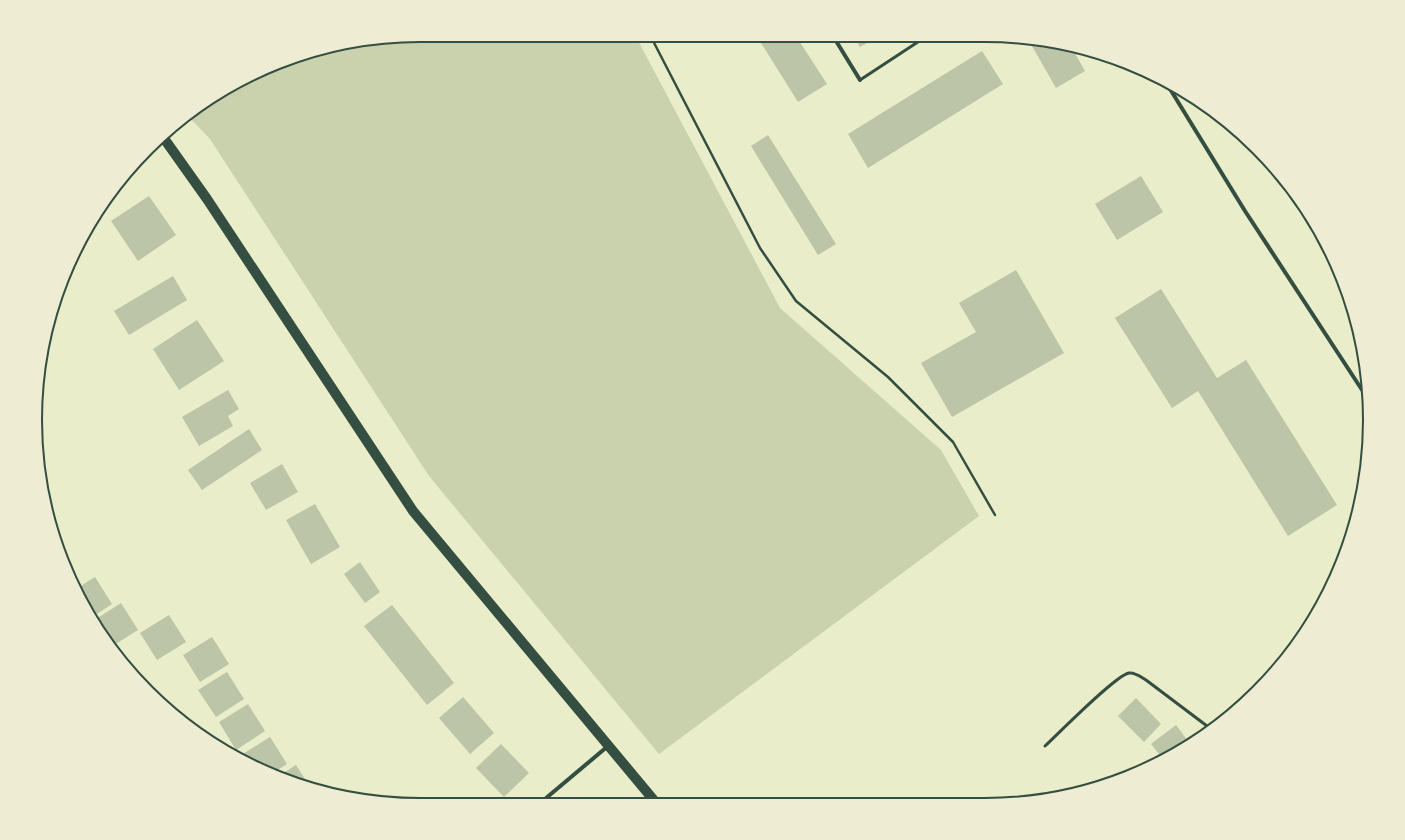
<svg xmlns="http://www.w3.org/2000/svg" width="1405" height="840" font-family="Literata,serif">
<rect width="100%" height="100%" fill="#e9edc9"/>
<polygon fill="#cad2ad" points="420,35 635,35 780,308 941,450 979,516 659,754 429,476 210,139 186,114 296,55"/>
<g fill="#bcc5a7">
<polygon points="756,35 796,36 827,84 798,102"/>
<polygon points="854,36 879,36 860,47"/>
<polygon points="1028,39 1072,48 1085,71 1056,88"/>
<polygon points="982,51 1003,84 868,168 848,134"/>
<polygon points="768,135 836,244 818,255 751,146"/>
<polygon points="1141,176 1163,212 1117,240 1095,204"/>
<polygon points="149,196 176,235 138,261 111,221"/>
<polygon points="1016,270 1064,353 952,417 921,363 976,332 959,303"/>
<polygon points="173,276 187,300 129,335 114,311"/>
<polygon points="1161,289 1217,378 1246,360 1337,505 1288,536 1198,391 1172,408 1115,318"/>
<polygon points="197,320 224,361 179,390 153,349"/>
<polygon points="228,390 239,409 228,416 233,426 199,446 182,417"/>
<polygon points="249,429 262,450 202,490 188,470"/>
<polygon points="282,464 298,492 266,510 250,483"/>
<polygon points="315,504 340,547 311,564 286,520"/>
<polygon points="360,562 380,592 365,603 344,574"/>
<polygon points="95,577 112,604 94,616 79,587"/>
<polygon points="121,603 138,630 111,647 96,619"/>
<polygon points="392,605 454,683 427,705 364,626"/>
<polygon points="169,615 186,642 157,660 140,633"/>
<polygon points="212,637 229,664 200,682 183,655"/>
<polygon points="227,672 244,699 216,717 198,690"/>
<polygon points="463,697 494,733 470,754 439,718"/>
<polygon points="1136,698 1161,724 1144,742 1118,716"/>
<polygon points="248,704 265,731 236,750 219,722"/>
<polygon points="1176,725 1190,744 1177,754 1163,759 1151,744"/>
<polygon points="270,737 287,764 273,773 243,758 241,755"/>
<polygon points="501,744 529,773 504,797 476,768"/>
<polygon points="296,765 310,787 296,784 279,776"/>
</g>
<g fill="none" stroke-linecap="round" stroke-linejoin="round">
<polyline stroke="#344e41" stroke-width="2.5" points="650,35 760,248 796,301 888,377 953,442 995,515"/>
<g stroke="#344e41" stroke-width="3">
<polyline points="860,80 927,36"/>
<path d="M 1045,746 C 1059,733 1116,675 1129,673 C 1135,672 1141,677 1146,680 L 1211,729"/>
</g>
<g stroke="#344e41" stroke-width="4">
<polyline points="833,36 860,80"/>
<polyline points="1167,84 1245,211 1368,399"/>
<polyline points="539,804 608,746"/>
</g>
<polyline stroke="#344e41" stroke-width="10" points="163,137 207,199 413,511 657,804"/>
</g>
<path d="M0 0H1405V840H0ZM420 42H985A378 378 0 0 1 1363 420V420A378 378 0 0 1 985 798H420A378 378 0 0 1 42 420V420A378 378 0 0 1 420 42Z" fill="#eeecd3" fill-rule="evenodd"/>
<path fill="none" stroke="#344e41" stroke-width="2" d="M420 42H985A378 378 0 0 1 1363 420V420A378 378 0 0 1 985 798H420A378 378 0 0 1 42 420V420A378 378 0 0 1 420 42Z"/>
</svg>
